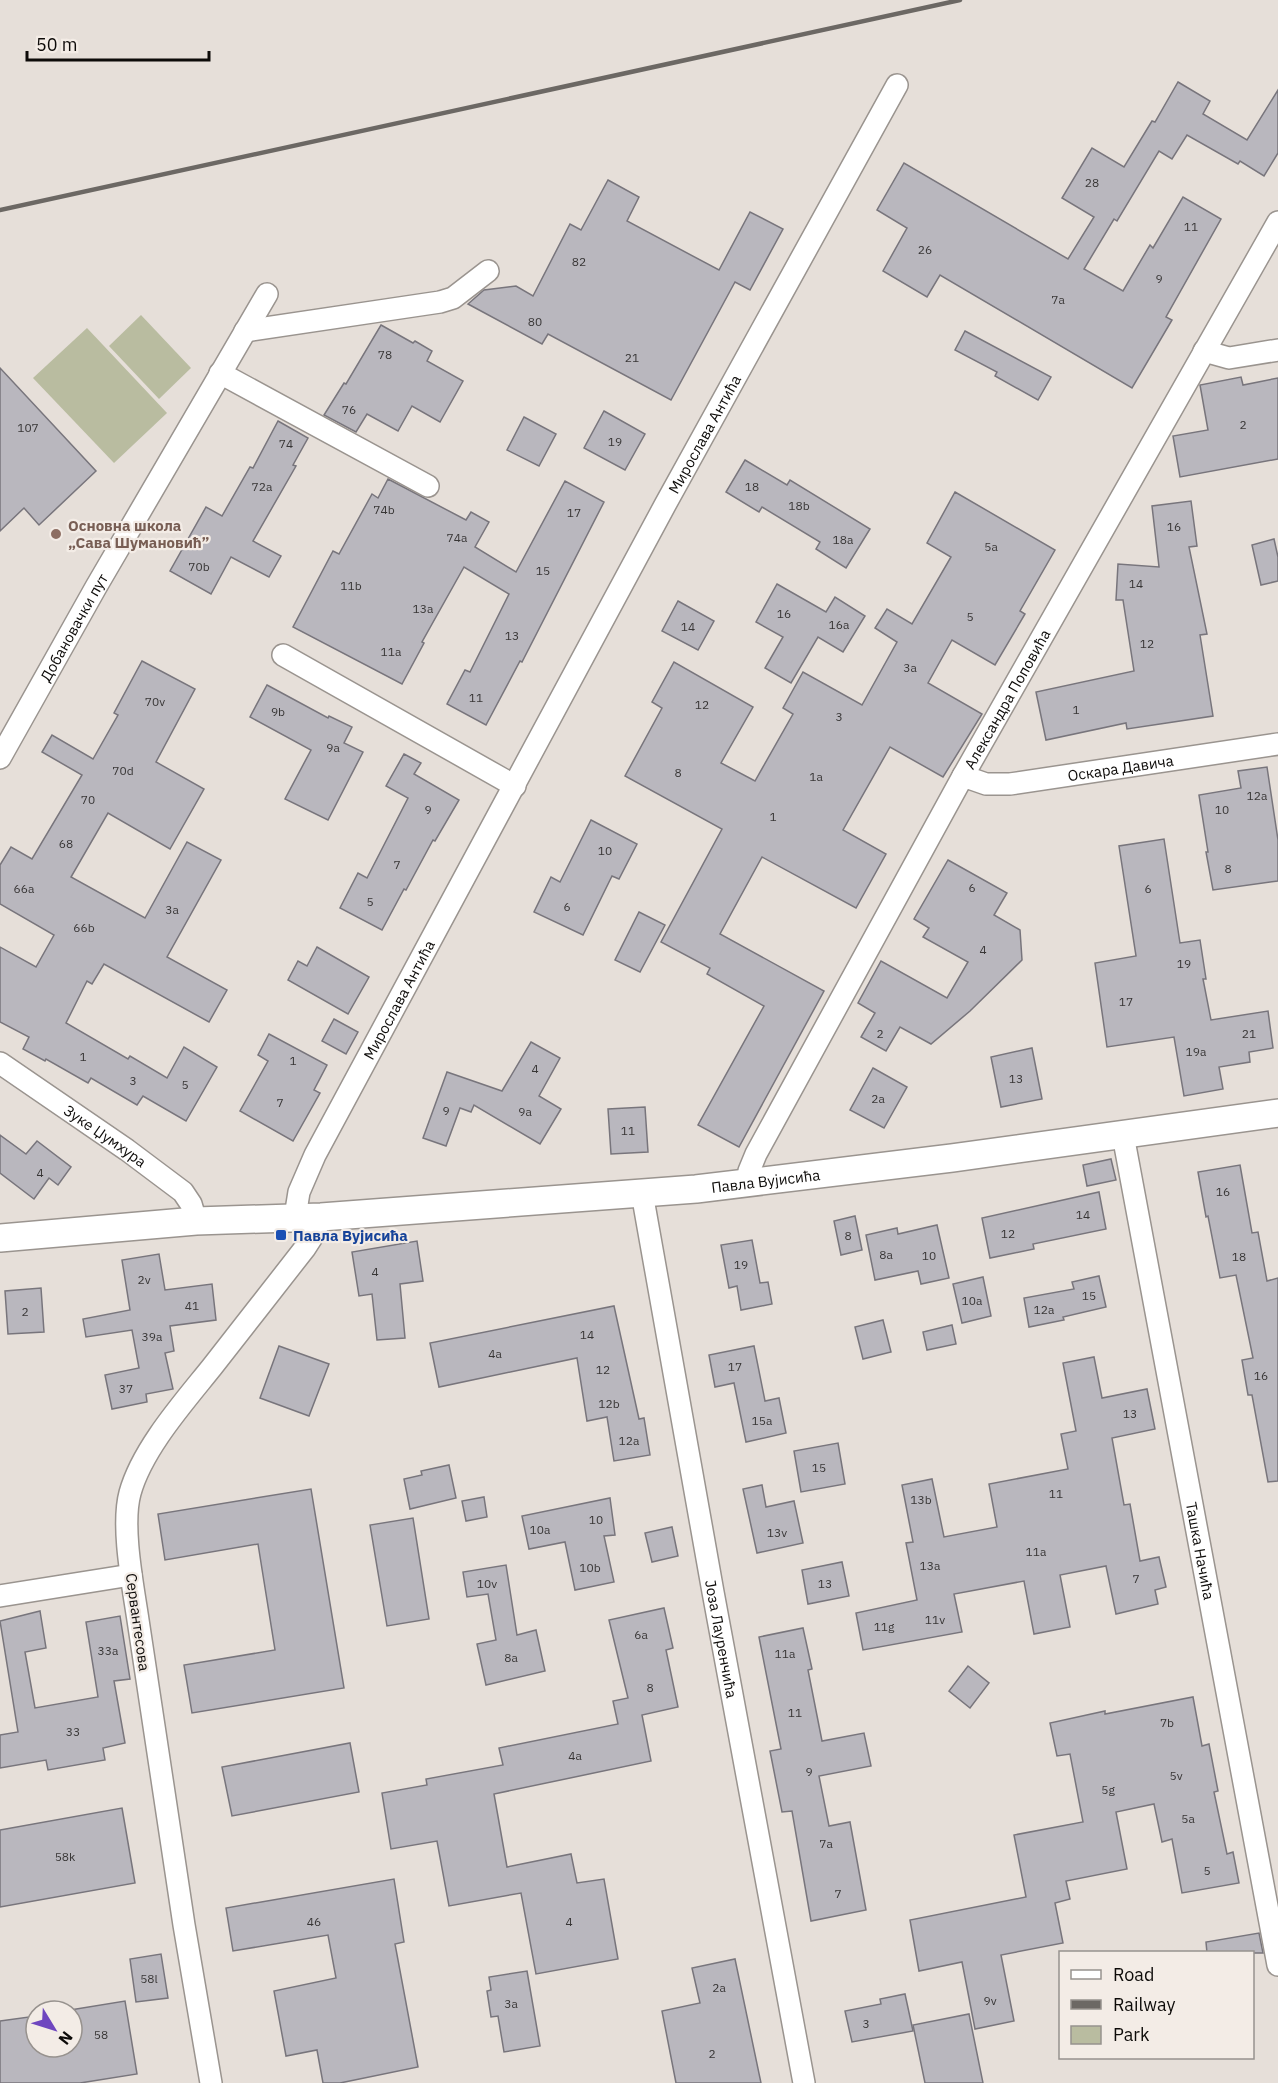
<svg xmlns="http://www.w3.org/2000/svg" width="1278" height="2083" font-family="'IBM Plex Sans',sans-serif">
<rect width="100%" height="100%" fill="#e6dfd9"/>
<g fill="#b9bca0">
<polygon points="141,315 191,368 159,399 109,346"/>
<polygon points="87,328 167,413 114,463 33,378"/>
</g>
<g fill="#b9b7be" stroke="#78757c" stroke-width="1.5">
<polygon points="1178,82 1210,101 1203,114 1247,140 1278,90 1278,153 1264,176 1240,161 1238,164 1187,135 1172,159 1159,151 1117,221 1114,219 1084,269 1123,291 1150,245 1153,248 1183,197 1221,219 1166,317 1172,320 1132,388 940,275 927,297 883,271 907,228 877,210 904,163 1068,259 1094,217 1062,198 1092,148 1124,167 1152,121 1155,122"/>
<polygon points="608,180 639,197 627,221 719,270 750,212 783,229 750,290 735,282 671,400 548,334 542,344 468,304 484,290 516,286 533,296 570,224 581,230"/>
<polygon points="381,325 413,343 415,341 432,351 427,361 463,381 440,422 412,406 398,431 367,414 356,432 324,415 344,383 346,384"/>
<polygon points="965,331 1051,377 1038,400 995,376 997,372 955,350"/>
<polygon points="0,368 96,471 39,525 24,508 0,531"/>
<polygon points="1241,377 1243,385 1278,378 1278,459 1180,477 1173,436 1208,430 1200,385"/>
<polygon points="604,411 645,434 625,470 584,448"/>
<polygon points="524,417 556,434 539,466 507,450"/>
<polygon points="278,421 308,438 293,465 296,466 253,541 281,556 269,577 231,557 211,594 170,571 206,507 222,516 250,467 253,468"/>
<polygon points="745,460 787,485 790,480 870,529 846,568 816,549 820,542 762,507 759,512 726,492"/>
<polygon points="388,479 466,520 471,512 489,522 475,547 516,572 565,481 604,502 522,662 520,661 486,725 447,704 465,670 470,672 509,594 464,567 422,642 424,643 402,684 293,627 333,551 339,554 372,494 378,498"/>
<polygon points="955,492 1055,550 1020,611 1025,614 995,665 952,640 928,683 982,714 943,777 890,747 843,830 886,854 856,908 762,857 720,934 824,991 739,1147 698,1125 764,1006 707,974 710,968 661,942 722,829 625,776 662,708 652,702 674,662 753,707 721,763 755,781 793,714 783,708 803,672 862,705 897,642 875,628 887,609 912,624 951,557 927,543"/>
<polygon points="1191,501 1197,546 1189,547 1207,634 1200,635 1213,716 1127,729 1126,723 1046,740 1036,692 1134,671 1123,600 1116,600 1118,564 1159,567 1152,506"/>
<polygon points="1274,539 1278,557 1278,581 1261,585 1252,545"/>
<polygon points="777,584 826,612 835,597 865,616 843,652 818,637 791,683 765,668 783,637 756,622"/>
<polygon points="678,601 714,621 698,650 662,631"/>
<polygon points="142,661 195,689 156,762 204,789 170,849 108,813 71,877 145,918 187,842 221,860 167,957 227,990 209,1022 104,964 92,984 87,981 66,1023 128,1059 130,1056 167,1078 184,1047 217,1067 186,1121 143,1096 137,1105 91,1078 88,1083 46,1059 45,1061 23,1049 29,1037 0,1022 0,947 36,967 54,935 0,904 0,865 11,847 32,859 82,775 42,752 52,735 93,759 118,715 114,713"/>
<polygon points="267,685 328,718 329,716 352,727 344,743 363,752 328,820 285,799 311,750 250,717"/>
<polygon points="404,754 421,763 414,774 459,800 435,841 433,840 406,890 404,889 382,930 340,908 358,873 367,878 408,798 386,786"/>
<polygon points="1267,767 1278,840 1278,881 1213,890 1206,852 1208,852 1199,795 1241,788 1238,771"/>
<polygon points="591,820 637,844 619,879 612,876 583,935 534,912 551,877 560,882"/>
<polygon points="1164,839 1180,943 1200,940 1206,979 1203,979 1211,1020 1268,1011 1273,1048 1249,1052 1250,1062 1219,1067 1223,1089 1184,1096 1174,1037 1107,1047 1095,963 1136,956 1119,846"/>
<polygon points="948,860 1007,893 994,915 1020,930 1022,960 970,1011 931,1044 900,1027 886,1051 861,1037 875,1013 858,1003 881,961 947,998 968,962 923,937 929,928 914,919"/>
<polygon points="639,912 665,925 640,972 615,960"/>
<polygon points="317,947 369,977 348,1014 288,980 298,961 307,966"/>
<polygon points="334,1019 358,1032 346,1054 322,1041"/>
<polygon points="269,1034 327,1065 314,1090 320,1093 293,1141 240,1111 268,1061 258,1055"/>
<polygon points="531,1042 560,1058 539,1096 561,1109 540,1144 474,1105 471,1112 460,1108 446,1146 423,1138 447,1072 502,1091"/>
<polygon points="1032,1048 1042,1099 1001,1107 991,1057"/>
<polygon points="873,1068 907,1087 884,1128 850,1110"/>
<polygon points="645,1107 648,1152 611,1154 608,1109"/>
<polygon points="0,1135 26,1154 37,1141 71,1167 58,1185 49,1178 34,1199 0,1173"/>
<polygon points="1111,1159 1116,1180 1087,1186 1083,1165"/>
<polygon points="1240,1165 1252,1233 1258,1232 1267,1281 1278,1278 1278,1481 1268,1482 1252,1395 1248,1395 1242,1360 1253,1358 1236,1275 1220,1278 1208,1216 1206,1217 1198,1172"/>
<polygon points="1099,1192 1106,1229 1033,1244 1034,1249 990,1258 982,1218"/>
<polygon points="855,1216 862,1250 841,1255 834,1221"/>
<polygon points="937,1225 949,1278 921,1284 918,1271 875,1280 866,1235 897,1228 898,1234"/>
<polygon points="752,1240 760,1283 768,1282 772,1304 741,1310 737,1286 729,1288 721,1245"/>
<polygon points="417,1241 423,1281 400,1284 405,1338 377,1340 372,1294 359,1296 352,1252"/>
<polygon points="159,1254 165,1290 212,1284 216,1320 170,1326 174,1351 165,1353 173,1389 146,1394 147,1402 112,1409 105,1375 139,1368 132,1330 86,1337 83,1319 130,1310 122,1260"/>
<polygon points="1099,1276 1106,1307 1063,1317 1064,1320 1029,1327 1024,1298 1074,1289 1072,1282"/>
<polygon points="983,1277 991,1316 962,1323 953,1284"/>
<polygon points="41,1288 44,1332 8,1334 5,1291"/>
<polygon points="614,1306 639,1419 644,1418 650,1455 614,1461 607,1417 587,1421 577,1358 439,1387 430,1343"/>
<polygon points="883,1320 891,1352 863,1359 855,1327"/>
<polygon points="952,1325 956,1344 927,1350 923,1332"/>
<polygon points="279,1346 329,1364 309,1416 260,1398"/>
<polygon points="754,1346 765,1401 779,1398 786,1433 746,1442 734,1383 715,1387 709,1355"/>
<polygon points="1094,1357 1102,1398 1147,1389 1155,1429 1112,1438 1124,1505 1130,1504 1140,1561 1159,1557 1166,1587 1155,1590 1158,1604 1116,1614 1106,1566 1060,1575 1070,1627 1034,1634 1024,1581 954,1594 962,1632 863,1650 856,1613 917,1600 906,1543 913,1542 902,1485 932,1479 944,1537 997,1527 989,1484 1068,1469 1061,1434 1076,1431 1063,1363"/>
<polygon points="838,1443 845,1484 801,1492 794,1451"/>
<polygon points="449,1465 456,1498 410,1509 404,1479 422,1475 421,1471"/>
<polygon points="762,1485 766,1507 794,1501 803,1543 757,1553 743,1489"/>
<polygon points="311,1489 344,1688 192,1713 184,1665 275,1650 258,1544 165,1560 158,1514"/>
<polygon points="484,1497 487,1517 466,1521 462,1501"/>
<polygon points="610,1498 615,1535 604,1536 614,1582 575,1590 565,1542 529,1549 522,1516"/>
<polygon points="413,1518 429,1619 387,1626 370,1525"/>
<polygon points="672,1527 678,1556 652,1562 645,1533"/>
<polygon points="842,1562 849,1596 808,1604 802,1570"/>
<polygon points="506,1565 517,1635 536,1630 545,1671 486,1685 477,1644 496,1640 488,1594 467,1597 463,1572"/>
<polygon points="664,1608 673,1648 666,1650 678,1707 642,1715 651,1761 494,1794 507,1867 571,1854 577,1883 604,1879 618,1959 536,1974 521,1893 449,1906 437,1841 391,1849 382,1793 427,1785 426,1779 503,1765 499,1748 618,1724 613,1701 628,1698 609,1620"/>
<polygon points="40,1611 46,1648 25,1652 35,1708 98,1697 86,1622 120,1616 130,1679 114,1681 125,1743 103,1748 105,1760 48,1770 46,1760 0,1768 0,1735 18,1732 0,1621"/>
<polygon points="803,1628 812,1669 808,1670 822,1741 864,1733 871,1766 819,1776 829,1826 850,1822 866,1910 811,1921 792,1811 782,1812 770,1751 781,1749 759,1637"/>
<polygon points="968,1666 989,1683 970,1708 949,1691"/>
<polygon points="1193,1697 1202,1746 1209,1744 1218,1791 1214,1792 1227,1854 1233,1852 1239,1883 1182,1893 1172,1839 1162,1842 1154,1804 1116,1812 1127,1869 1066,1881 1070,1899 1055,1903 1063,1943 1001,1955 1014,2021 975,2029 962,1962 919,1971 910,1920 1026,1897 1014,1835 1083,1822 1070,1754 1057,1756 1050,1723 1105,1711 1105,1714"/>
<polygon points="350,1743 359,1792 232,1816 222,1767"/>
<polygon points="122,1808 135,1883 0,1907 0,1830"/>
<polygon points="394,1879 404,1942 395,1944 418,2067 340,2083 323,2083 317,2050 286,2056 274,1991 336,1978 328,1935 233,1951 226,1908"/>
<polygon points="1259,1933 1263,1953 1207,1953 1206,1942"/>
<polygon points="161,1954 168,1998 136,2002 130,1959"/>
<polygon points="735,1959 761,2083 676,2083 662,2011 700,2003 692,1968"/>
<polygon points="527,1971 540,2046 504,2052 498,2016 491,2017 487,1991 491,1990 489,1977"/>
<polygon points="905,1994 913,2031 852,2042 845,2011 881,2004 880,1999"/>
<polygon points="125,2001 137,2074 80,2083 0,2083 0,2021 36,2016 36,2047 72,2047 72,2011 64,2011"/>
<polygon points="969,2014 983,2083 925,2083 913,2025"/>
</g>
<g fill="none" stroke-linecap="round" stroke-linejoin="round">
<g stroke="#9a948f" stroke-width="24">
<g id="minor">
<polyline points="245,331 440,302 453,298 488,271"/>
<polyline points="1204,351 1229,358 1278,350"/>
<polyline points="220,373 428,486"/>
<polyline points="283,655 515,786"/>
<path id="s1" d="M 0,758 L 96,587 L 267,294"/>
<path id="s2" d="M 963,776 L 986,784 L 1010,784 L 1278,744"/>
<path id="s3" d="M 0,1063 L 127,1150 L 183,1192 L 191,1204 L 196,1221"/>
<path id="s4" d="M 1123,1135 L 1278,1965"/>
<path id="s5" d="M 748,1182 L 749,1171 L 756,1154 L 963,776 L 1278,222"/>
<path id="s6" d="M 642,1193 L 713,1592 L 804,2083"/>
<path id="s7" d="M 295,1217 L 299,1192 L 315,1155 L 665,505 L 897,85"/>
<polyline points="0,1596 131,1575"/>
<path d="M 211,2083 L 184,1925 L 138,1620 C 133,1586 121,1526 130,1493 C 142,1449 184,1402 212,1367 C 243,1327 274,1288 305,1248 L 314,1234 L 321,1217"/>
</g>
</g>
<g stroke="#9a948f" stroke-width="30">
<g id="tertiary">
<path id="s8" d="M 0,1238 L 196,1221 L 321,1217 L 696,1189 L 952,1158 L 1278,1113"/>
</g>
</g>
<use href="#minor" stroke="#fff" stroke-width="21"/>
<use href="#tertiary" stroke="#fff" stroke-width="27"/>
<polyline stroke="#6c6864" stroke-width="4.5" points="0,210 960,0"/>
</g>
<circle fill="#8d6e63" stroke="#f3ece6" stroke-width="2" cx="56" cy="534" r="6"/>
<rect fill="#1a4fb4" stroke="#f3ece6" stroke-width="2" x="275" y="1229" width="12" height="12" rx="3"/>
<g text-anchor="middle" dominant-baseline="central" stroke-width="4.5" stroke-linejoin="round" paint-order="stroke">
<g font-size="12" fill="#383636">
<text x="1092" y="182">28</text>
<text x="1191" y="226">11</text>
<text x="925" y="249">26</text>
<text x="579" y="261">82</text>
<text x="1159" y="278">9</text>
<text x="1058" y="299">7a</text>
<text x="535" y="321">80</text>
<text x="385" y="354">78</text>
<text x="632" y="357">21</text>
<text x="349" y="409">76</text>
<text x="1243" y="424">2</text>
<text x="28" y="427">107</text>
<text x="615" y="441">19</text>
<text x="286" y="443">74</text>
<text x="262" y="486">72a</text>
<text x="752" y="486">18</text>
<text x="799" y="505">18b</text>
<text x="384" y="509">74b</text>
<text x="574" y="512">17</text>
<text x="1174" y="526">16</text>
<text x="457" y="537">74a</text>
<text x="843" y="539">18a</text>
<text x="991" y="546">5a</text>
<text x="199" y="566">70b</text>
<text x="543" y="570">15</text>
<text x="1136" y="583">14</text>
<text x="351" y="585">11b</text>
<text x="423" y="608">13a</text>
<text x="784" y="613">16</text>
<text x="970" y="616">5</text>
<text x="839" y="624">16a</text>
<text x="688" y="626">14</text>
<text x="512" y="635">13</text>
<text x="1147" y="643">12</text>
<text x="391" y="651">11a</text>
<text x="910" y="667">3a</text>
<text x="476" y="697">11</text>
<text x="155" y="701">70v</text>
<text x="702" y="704">12</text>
<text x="1076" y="709">1</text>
<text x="278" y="711">9b</text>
<text x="839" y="716">3</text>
<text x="333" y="747">9a</text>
<text x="123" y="770">70d</text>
<text x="678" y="772">8</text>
<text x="816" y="776">1a</text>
<text x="1257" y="795">12a</text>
<text x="88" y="799">70</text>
<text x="428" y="809">9</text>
<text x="1222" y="809">10</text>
<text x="773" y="816">1</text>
<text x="66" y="843">68</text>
<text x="605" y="850">10</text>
<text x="397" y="864">7</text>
<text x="1228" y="868">8</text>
<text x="972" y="887">6</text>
<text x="24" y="888">66a</text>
<text x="1148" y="888">6</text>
<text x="370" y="901">5</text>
<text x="567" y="906">6</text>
<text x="172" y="909">3a</text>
<text x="84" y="927">66b</text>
<text x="983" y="949">4</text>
<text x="1184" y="963">19</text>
<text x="1126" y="1001">17</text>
<text x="880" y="1033">2</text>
<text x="1249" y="1033">21</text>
<text x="1196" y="1051">19a</text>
<text x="83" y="1056">1</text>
<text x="293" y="1060">1</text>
<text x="535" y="1068">4</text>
<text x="1016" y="1078">13</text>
<text x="133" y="1080">3</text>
<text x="185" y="1084">5</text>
<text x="878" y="1098">2a</text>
<text x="280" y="1102">7</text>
<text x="446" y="1110">9</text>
<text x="525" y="1111">9a</text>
<text x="628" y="1130">11</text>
<text x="40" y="1172">4</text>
<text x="1223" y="1191">16</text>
<text x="1083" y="1214">14</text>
<text x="1008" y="1233">12</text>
<text x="848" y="1235">8</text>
<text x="886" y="1254">8a</text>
<text x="929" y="1255">10</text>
<text x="1239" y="1256">18</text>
<text x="741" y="1264">19</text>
<text x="375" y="1271">4</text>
<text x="144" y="1279">2v</text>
<text x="1089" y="1295">15</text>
<text x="972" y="1300">10a</text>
<text x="192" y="1305">41</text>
<text x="1044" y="1309">12a</text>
<text x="25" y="1311">2</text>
<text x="587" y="1334">14</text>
<text x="152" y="1336">39a</text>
<text x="495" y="1353">4a</text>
<text x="735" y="1366">17</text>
<text x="603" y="1369">12</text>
<text x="1261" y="1375">16</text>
<text x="126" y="1388">37</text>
<text x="609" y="1403">12b</text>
<text x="1130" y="1413">13</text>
<text x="762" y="1420">15a</text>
<text x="629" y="1440">12a</text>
<text x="819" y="1467">15</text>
<text x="1056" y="1493">11</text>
<text x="921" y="1499">13b</text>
<text x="596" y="1519">10</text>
<text x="540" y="1529">10a</text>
<text x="777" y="1532">13v</text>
<text x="1036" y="1551">11a</text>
<text x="930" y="1565">13a</text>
<text x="590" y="1567">10b</text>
<text x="1136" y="1578">7</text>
<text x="487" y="1583">10v</text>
<text x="825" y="1583">13</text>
<text x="935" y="1619">11v</text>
<text x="884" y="1626">11g</text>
<text x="641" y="1634">6a</text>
<text x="108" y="1650">33a</text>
<text x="785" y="1653">11a</text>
<text x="511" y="1657">8a</text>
<text x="650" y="1687">8</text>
<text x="795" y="1712">11</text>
<text x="1167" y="1722">7b</text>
<text x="73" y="1731">33</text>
<text x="575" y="1755">4a</text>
<text x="809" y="1771">9</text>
<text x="1176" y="1775">5v</text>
<text x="1108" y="1789">5g</text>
<text x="1188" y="1818">5a</text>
<text x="826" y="1843">7a</text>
<text x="65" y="1856">58k</text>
<text x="1207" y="1870">5</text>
<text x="838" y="1893">7</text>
<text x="314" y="1921">46</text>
<text x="569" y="1921">4</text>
<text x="149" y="1978">58l</text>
<text x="719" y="1987">2a</text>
<text x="990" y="2000">9v</text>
<text x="511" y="2003">3a</text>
<text x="866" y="2023">3</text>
<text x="101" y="2034">58</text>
<text x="712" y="2053">2</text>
</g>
<g font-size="15" fill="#0d0b09" stroke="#f3ece6">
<text stroke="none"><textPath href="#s7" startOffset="885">Мирослава Антића</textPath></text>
<text stroke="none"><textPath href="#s1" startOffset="150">Добановачки пут</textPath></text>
<text stroke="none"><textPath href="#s5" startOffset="549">Александра Поповића</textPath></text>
<text stroke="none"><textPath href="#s2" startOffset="160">Оскара Давича</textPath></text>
<text stroke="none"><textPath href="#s7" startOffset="242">Мирослава Антића</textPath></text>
<text stroke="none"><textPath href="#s3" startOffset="128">Зуке Џумхура</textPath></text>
<text stroke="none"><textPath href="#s8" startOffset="768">Павла Вујисића</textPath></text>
<text stroke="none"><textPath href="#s4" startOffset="423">Ташка Начића</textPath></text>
<text transform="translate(138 1622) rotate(82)">Сервантесова</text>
<text stroke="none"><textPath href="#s6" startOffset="453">Јоза Лауренчића</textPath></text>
</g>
<g font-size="15" font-weight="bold" fill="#785e54" stroke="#f3ece6" text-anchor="start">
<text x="68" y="525">Основна школа<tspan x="68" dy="17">„Сава Шумановић”</tspan></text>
</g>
<g font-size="15" font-weight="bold" fill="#164399" stroke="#f3ece6" text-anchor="start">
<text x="293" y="1235">Павла Вујисића</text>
</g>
</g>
<rect x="1059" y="1951" width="195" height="108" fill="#f3ece6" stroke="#97928e" stroke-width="1.5"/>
<rect x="1071" y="1970" width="30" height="9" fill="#ffffff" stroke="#97928e" stroke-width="1.5"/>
<text x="1113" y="1981" font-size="18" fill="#0d0b09">Road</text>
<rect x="1071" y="2000" width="30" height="9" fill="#6c6864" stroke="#97928e" stroke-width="1.5"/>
<text x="1113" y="2011" font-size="18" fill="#0d0b09">Railway</text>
<rect x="1071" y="2026" width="30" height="18" fill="#b9bca0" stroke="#97928e" stroke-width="1.5"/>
<text x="1113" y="2041" font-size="18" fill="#0d0b09">Park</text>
<g transform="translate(54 2029) rotate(128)"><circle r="28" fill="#f3ece6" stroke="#97928e" stroke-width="1.5"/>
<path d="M0-4.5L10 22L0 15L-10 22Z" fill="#6e46bf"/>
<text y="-9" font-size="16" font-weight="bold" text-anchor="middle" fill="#0d0b09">N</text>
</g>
<path d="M27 51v9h182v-9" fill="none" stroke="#0d0b09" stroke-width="3"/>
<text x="36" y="51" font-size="18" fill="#0d0b09" stroke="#f3ece6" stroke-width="4.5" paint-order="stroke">50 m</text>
</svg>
